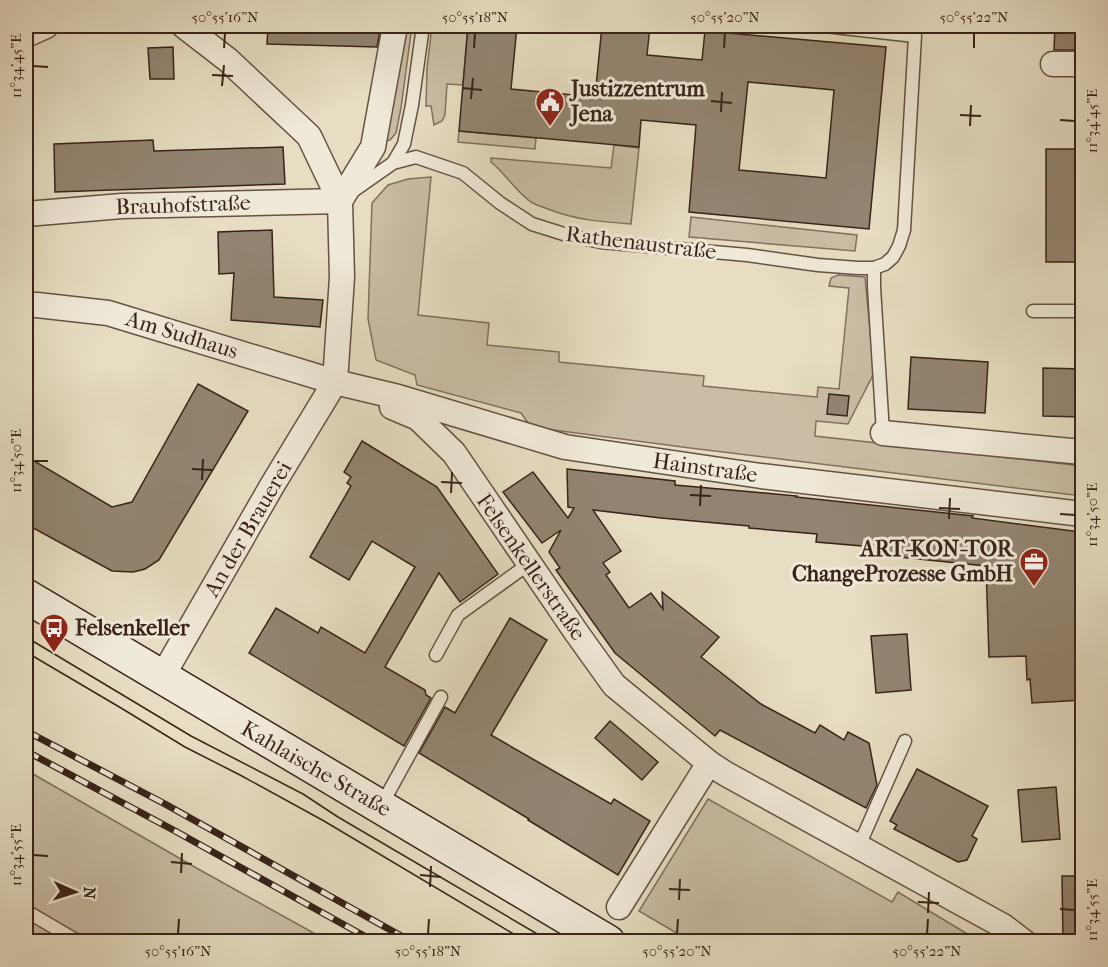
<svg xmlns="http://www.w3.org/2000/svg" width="1108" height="967" font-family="'IM FELL French Canon',serif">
<rect width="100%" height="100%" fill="#e6ddc2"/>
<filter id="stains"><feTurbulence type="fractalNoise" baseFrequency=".00333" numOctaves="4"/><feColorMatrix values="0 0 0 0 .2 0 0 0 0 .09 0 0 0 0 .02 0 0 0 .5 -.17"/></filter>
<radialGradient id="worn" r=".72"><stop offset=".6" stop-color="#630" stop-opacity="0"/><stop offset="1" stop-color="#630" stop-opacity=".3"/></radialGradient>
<g fill="#c9bda5" stroke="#81705f" stroke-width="1.5">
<polygon points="404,26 412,26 401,108 396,133 390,140 382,142"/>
<polygon points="432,26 468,26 463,85 447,84 445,115 442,121 434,125 431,106 426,106 427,68"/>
<polygon points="459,131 536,138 535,149 458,142"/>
<path d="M 614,145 L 639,148 L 631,224 C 603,222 575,220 548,209 C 542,207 536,205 531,202 C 515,191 506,174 491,162 L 491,158 L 611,168 Z"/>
<polygon points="431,177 418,315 489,323 487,345 559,352 559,362 704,376 703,386 817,397 818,387 839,389 849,288 829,286 831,278 838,275 865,277 874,373 848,424 816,421 815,436 1082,466 1082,496 690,448 531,427 521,413 417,385 415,375 376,360 368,319 372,203 388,185 408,179"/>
<polygon points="691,217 857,235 855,251 689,237"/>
<polygon points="26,770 200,870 328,941 26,941"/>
<polygon points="708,799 892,902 898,892 969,935 985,941 690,941 639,911"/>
</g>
<g fill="#938471" stroke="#392319" stroke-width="1.5" fill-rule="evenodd">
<polygon points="268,26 381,26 377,47 267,44"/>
<path d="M 468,26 L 517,26 L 511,89 L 595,97 L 602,26 L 650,26 L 647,55 L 702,60 L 705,31 L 886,47 L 869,229 L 689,212 L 696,125 L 641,120 L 639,147 L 459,131 ZM 748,82 L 834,90 L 826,178 L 739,170 Z"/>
<polygon points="1055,26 1083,26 1083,50 1054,50"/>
<polygon points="173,47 174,79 150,79 148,48"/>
<polygon points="153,140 154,151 283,147 285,184 55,192 54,144"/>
<rect x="1046" y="149" width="37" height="113"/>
<polygon points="272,230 274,297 323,300 320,327 231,320 234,273 219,274 218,232"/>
<polygon points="911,357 988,362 985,413 908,409"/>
<polygon points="1043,368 1083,369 1083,417 1043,416"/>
<polygon points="198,384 248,411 159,560 145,569 133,572 112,571 26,524 26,456 112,507 132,502"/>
<polygon points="829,394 849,396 847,416 827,414"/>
<polygon points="362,441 437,487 498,574 460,602 439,573 385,667 425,690 426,695 431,698 404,746 249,653 276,608 318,633 321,627 365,653 415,567 372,541 349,580 310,557 351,486 347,483 351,477 344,472"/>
<polygon points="567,469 675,481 675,485 797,496 796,497 973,516 972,518 1073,531 1083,539 1083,700 1032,703 1030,679 1027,680 1026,656 989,657 986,566 861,553 862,546 816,542 817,534 749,528 749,526 661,518 593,510 621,551 603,563 610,572 606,575 629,608 651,593 663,609 662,592 719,637 701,657 761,704 815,733 820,725 844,740 848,732 869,743 877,785 866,808 720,730 715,736 615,653 556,570 560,568 549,552 561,530 542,543 503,492 533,472 568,518 574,508 568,507"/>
<polygon points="510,618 547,640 491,735 611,804 614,799 650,821 618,875 528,820 529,819 419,753 445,707 455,713"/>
<polygon points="907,634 911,690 876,693 871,636"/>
<polygon points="610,721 658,762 642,780 595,738"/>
<polygon points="917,769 988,806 972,836 977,839 967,860 958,862 894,829 897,825 890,821"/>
<polygon points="1056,787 1060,839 1022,842 1018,790"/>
<polygon points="1062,876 1083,876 1083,940 1063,940"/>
</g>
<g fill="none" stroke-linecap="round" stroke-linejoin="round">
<g stroke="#645243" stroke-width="15">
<g id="service">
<polyline points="393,163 404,144 412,105 423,26"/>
<polyline points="353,191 393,163 416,157 463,173 500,203 532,224 567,235 601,242 747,255 818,265 858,268 874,268 885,264 893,257 899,246 904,230 915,36 825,26"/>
<polyline points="874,268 874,287 883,433"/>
<polyline points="1033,311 1082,311"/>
<polyline points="436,655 458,615 530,563"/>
<polyline points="381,806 441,697"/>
<polyline points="859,846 905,741"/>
<polyline points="26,911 79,942"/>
</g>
</g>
<g stroke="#645243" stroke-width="27">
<g id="minor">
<polyline points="26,35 46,26"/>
<polyline points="1053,64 1082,64"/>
<polyline points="26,214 122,206 340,201 373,147 395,26"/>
<polyline points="26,305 37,305 108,313 335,382 398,397 565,447 761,476 1082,514"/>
<polyline points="392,407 418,418 454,453 576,632 614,685 709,763 726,774 1003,926 1024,942"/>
<polyline points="883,433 1082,452"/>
<polyline points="162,677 273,484 335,382 342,277 340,201 309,136 228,60 184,26"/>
<polyline points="619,907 709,763"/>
</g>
</g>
<g stroke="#392319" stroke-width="36">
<polyline id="secondary" points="26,596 608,942"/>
</g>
<use href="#service" stroke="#efe9d7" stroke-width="12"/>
<use href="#minor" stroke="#efe9d7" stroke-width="24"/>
<use href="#secondary" stroke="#efe9d7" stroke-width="33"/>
<g stroke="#392319" stroke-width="1.5">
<polyline points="26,637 191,736 303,794 338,817 551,942"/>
<polyline points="26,652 121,708 185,747 240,775 324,821 527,942"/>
</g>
<g stroke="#392319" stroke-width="7">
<g id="rail">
<polyline points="26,731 165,804 412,942"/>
<polyline points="26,751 177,832 375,942"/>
</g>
</g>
<use href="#rail" stroke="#efe9d7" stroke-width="4.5" stroke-dasharray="14" stroke-linecap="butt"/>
</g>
<path fill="none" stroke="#392319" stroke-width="2" d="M 224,48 L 225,33M 474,48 L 475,33M 724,48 L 725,33M 974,48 L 974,33M 33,66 L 48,67M 212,75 L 233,76M 222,86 L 224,65M 462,88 L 482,90M 471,99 L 473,78M 711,101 L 732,103M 721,112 L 722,92M 960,115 L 981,116M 1060,120 L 1075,121M 970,126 L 971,105M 33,461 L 48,461M 192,469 L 213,470M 202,480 L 203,459M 441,482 L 462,483M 451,493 L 452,472M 690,495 L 711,496M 700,506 L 701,485M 939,508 L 960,509M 1060,514 L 1075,515M 949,519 L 950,498M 33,855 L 48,856M 171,862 L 192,864M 181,873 L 182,853M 420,875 L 441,877M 430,887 L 431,866M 669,889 L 690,890M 679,900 L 680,879M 918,902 L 939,903M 1060,909 L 1075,910M 928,913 L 929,892M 178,934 L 179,919M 428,934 L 429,919M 677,934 L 678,919M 927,934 L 928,919"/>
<defs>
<g id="civic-pin" transform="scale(1.5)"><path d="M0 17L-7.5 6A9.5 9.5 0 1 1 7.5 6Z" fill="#8f2418" stroke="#efe9d7"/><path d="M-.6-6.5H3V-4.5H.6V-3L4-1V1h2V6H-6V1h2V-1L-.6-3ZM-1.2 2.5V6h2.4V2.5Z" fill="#fff"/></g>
<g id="office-pin" transform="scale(1.5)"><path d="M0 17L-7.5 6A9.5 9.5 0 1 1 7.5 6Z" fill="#8f2418" stroke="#efe9d7"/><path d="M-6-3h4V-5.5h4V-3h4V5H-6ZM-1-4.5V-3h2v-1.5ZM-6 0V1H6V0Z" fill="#fff"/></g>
<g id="bus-pin" transform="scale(1.5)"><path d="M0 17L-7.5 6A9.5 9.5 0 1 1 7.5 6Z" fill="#8f2418" stroke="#efe9d7"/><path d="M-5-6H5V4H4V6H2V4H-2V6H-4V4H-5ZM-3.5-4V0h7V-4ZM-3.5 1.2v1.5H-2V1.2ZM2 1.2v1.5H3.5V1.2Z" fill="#fff"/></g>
</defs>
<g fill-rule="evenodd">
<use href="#civic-pin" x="550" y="102"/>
<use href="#office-pin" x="1034" y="562"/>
<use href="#bus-pin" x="54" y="628"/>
</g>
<g text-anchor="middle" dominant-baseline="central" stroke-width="6" stroke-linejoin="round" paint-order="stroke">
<g font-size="22" font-weight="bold" fill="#392319" stroke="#efe9d7" text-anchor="start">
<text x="571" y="89">Justizzentrum<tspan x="571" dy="25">Jena</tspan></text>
<text x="1013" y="549" text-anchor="end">ART-KON-TOR<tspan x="1013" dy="25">ChangeProzesse GmbH</tspan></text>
<text x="75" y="628">Felsenkeller</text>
</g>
<g font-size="22" fill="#392319" stroke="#efe9d7">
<text transform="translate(183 205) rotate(-2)">Brauhofstraße</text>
<text transform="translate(641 243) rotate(7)">Rathenaustraße</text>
<text transform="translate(182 335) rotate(17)">Am Sudhaus</text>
<text transform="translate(705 468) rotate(8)">Hainstraße</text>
<text transform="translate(248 529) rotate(-60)">An der Brauerei</text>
<text transform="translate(531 567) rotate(55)">Felsenkellerstraße</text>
<text transform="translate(316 769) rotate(30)">Kahlaische Straße</text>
</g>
</g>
<rect width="1108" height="967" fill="none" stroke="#e6ddc2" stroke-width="66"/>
<g transform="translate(75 892) rotate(93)" stroke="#efe9d7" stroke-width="4.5" paint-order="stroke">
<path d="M0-4.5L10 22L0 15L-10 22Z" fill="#392319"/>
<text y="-9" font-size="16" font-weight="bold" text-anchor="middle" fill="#392319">N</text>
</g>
<rect x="33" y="33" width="1042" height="901" fill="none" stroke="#392319" stroke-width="2"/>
<g font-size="15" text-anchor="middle" fill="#392319">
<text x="225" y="22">50°55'16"N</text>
<text x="475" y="22">50°55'18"N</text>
<text x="725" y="22">50°55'20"N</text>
<text x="974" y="22">50°55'22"N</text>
<text transform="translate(16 66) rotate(-90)" y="5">11°34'45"E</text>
<text transform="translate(1092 121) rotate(-90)" y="5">11°34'45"E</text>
<text transform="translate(16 461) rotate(-90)" y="5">11°34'50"E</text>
<text transform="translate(1092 515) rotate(-90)" y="5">11°34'50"E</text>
<text transform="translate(16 855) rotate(-90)" y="5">11°34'55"E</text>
<text transform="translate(1092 910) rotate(-90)" y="5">11°34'55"E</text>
<text x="178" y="956">50°55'16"N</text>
<text x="428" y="956">50°55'18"N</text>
<text x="677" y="956">50°55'20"N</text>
<text x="927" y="956">50°55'22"N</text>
</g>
<rect width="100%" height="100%" filter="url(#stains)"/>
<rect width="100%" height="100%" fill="url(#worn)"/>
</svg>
